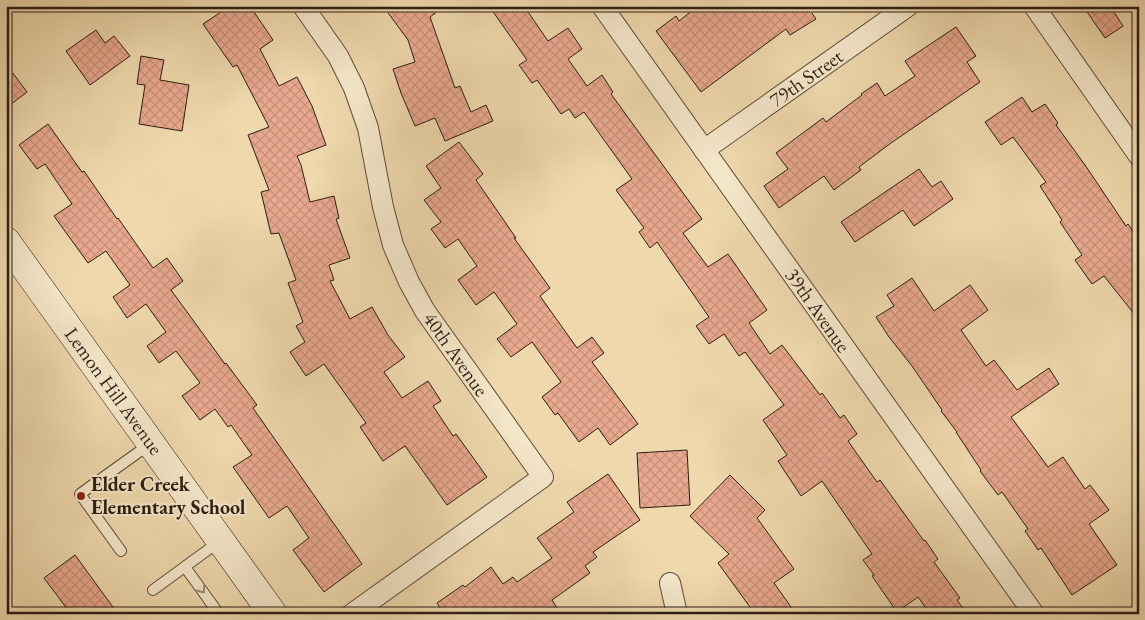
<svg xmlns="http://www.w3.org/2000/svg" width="1145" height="620" font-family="'EB Garamond',serif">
<defs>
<pattern id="building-cross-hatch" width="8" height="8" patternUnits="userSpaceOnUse" patternTransform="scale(1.25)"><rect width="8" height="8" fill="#e8a88e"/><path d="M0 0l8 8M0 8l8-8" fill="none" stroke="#c7907a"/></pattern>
</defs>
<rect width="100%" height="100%" fill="#eed8ac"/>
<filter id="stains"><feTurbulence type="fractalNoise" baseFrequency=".004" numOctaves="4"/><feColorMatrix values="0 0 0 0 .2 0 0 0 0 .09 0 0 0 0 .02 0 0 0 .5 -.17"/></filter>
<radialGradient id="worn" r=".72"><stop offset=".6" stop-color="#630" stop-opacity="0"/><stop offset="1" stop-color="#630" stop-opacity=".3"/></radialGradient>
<g fill="url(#building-cross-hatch)" stroke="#2c1f14">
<polygon points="230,6 250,6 273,40 260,49 279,86 297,77 312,106 326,145 297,156 301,165 310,202 334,196 339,218 336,219 350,258 329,265 334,280 330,281 350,319 372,307 388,335 405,357 384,372 402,398 428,381 441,401 433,406 453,436 456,434 487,477 447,505 405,446 383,461 360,427 366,423 324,364 306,376 290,352 305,342 296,326 303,322 288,283 296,280 279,233 271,234 261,192 269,190 248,135 269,127 237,65 233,67 203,24"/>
<polygon points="383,6 445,6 430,17 455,88 460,86 471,112 486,105 493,121 445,141 435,118 415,126 401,93 393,69 415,62 408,40"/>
<polygon points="489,6 524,6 548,41 568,28 582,49 568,59 587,86 602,75 613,92 611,94 702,219 683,233 708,267 728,254 767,310 749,323 770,354 782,345 820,395 822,393 840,418 844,415 857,434 848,441 877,482 880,480 924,541 925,540 938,559 934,562 960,598 957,600 967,614 930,614 918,597 897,612 872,576 874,575 863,560 872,554 822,481 801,496 778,461 787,455 763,420 784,405 745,352 739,356 724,334 709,344 696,326 709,317 657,242 650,248 639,232 644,228 616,190 632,179 584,112 575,118 569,109 561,114 537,80 532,83 519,65 527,60"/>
<polygon points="698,6 807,6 816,19 790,35 786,29 701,92 656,31 676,16 679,21"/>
<polygon points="1083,6 1110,6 1123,26 1105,38"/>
<polygon points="956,27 976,56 967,62 980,82 891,143 859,167 861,170 834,190 824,176 779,208 764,186 788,169 776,153 823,118 826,122 862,95 861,94 877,83 885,96 915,76 905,61"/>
<polygon points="96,30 105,43 114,36 130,56 90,85 66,51"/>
<polygon points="141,56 164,60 160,80 189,85 182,131 139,124 145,85 137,84"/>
<polygon points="6,64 27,92 6,108"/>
<polygon points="1022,97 1032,112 1045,104 1058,123 1056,125 1085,165 1126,226 1128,224 1139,240 1139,320 1104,276 1092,284 1075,260 1082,255 1060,222 1062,220 1040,186 1046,182 1013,137 1001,145 985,122"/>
<polygon points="48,124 82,172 84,171 117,219 118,218 153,268 167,258 183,281 171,290 225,364 226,363 257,405 253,408 362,564 324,592 293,550 309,538 287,506 269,518 233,467 252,455 231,425 228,427 215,409 200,420 182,396 200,383 176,351 159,363 147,346 166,332 146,304 127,318 113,297 130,285 106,251 88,263 54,216 72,204 45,164 37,169 19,145"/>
<polygon points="459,142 483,174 476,180 516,238 514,238 550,288 540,296 577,348 592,337 604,353 592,362 638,424 610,445 598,428 579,442 558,413 555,415 542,397 561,382 532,342 511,357 497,339 517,324 494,292 476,305 458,280 477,266 458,239 445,248 431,229 441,222 424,200 441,188 426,166"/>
<polygon points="919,169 932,187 941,181 953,199 914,226 903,210 855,242 841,222"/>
<polygon points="912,278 934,311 970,285 988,310 961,330 986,366 994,360 1017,390 1049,368 1059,384 1011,417 1048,467 1063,457 1085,489 1090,485 1109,510 1089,524 1117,565 1072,595 1041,548 1038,550 1025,531 1028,529 1002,492 998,495 980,471 981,470 956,432 957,432 941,411 942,410 912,366 889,337 876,317 894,306 887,295"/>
<polygon points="687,450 690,505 640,508 637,453"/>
<polygon points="608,474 640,520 593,552 597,557 585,566 590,573 552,600 561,614 444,614 437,603 463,585 465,587 491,567 503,584 513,577 517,582 552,558 537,538 574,512 567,502"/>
<polygon points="730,475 765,510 757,518 794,569 774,583 796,614 755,614 718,563 729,554 690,516"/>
<polygon points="75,555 118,614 71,614 44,578"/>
</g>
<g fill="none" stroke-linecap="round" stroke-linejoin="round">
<g stroke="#5c4d3a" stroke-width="12">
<g id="lane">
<polyline points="121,551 80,494 150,444"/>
<polyline points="185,567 219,614"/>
<polyline points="153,590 220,541"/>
</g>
</g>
<g stroke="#5c4d3a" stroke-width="22">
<g id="street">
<polyline points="303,6 338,56 354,88 368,128 383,207 393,245 409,282 425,311 543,477 352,614"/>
<polyline points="602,6 1034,614"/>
<polyline points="1034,6 1139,156"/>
<polyline points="704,150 908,6"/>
<polyline points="670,583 677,614"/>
</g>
</g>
<g stroke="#2c1f14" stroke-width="29">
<polyline id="secondary" points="6,241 273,614"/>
</g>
<use href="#lane" stroke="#f4e6c9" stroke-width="10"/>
<use href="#street" stroke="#f4e6c9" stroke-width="20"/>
<use href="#secondary" stroke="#f4e6c9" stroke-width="28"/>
</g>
<defs><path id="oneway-chevron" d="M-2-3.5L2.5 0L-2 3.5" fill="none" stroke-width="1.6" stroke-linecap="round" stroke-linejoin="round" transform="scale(1.25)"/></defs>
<use stroke="#9a8c78" href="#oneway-chevron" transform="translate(202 590) rotate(54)"/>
<circle fill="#8f2418" stroke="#f4e6c9" stroke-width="2" cx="81" cy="496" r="5"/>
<g text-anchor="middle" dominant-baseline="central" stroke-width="4" stroke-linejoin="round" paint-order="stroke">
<g font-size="20" fill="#2c1f14" stroke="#f4e6c9">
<text transform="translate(806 78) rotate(-35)">79th Street</text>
<text transform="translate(818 310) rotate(55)">39th Avenue</text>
<text transform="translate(456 354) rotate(55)">40th Avenue</text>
<text transform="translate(114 391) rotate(54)">Lemon Hill Avenue</text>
</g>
<g font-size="20" font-weight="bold" fill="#2c1f14" stroke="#f4e6c9" text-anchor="start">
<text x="91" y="484">Elder Creek<tspan x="91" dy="23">Elementary School</tspan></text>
</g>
</g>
<rect width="1145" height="620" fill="none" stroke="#eed8ac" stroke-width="25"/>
<rect x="8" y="8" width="1130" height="605" fill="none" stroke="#2c1f14" stroke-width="2.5"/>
<rect x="12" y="12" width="1120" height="595" fill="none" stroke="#2c1f14"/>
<rect width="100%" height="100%" filter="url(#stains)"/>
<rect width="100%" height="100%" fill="url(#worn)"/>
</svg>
